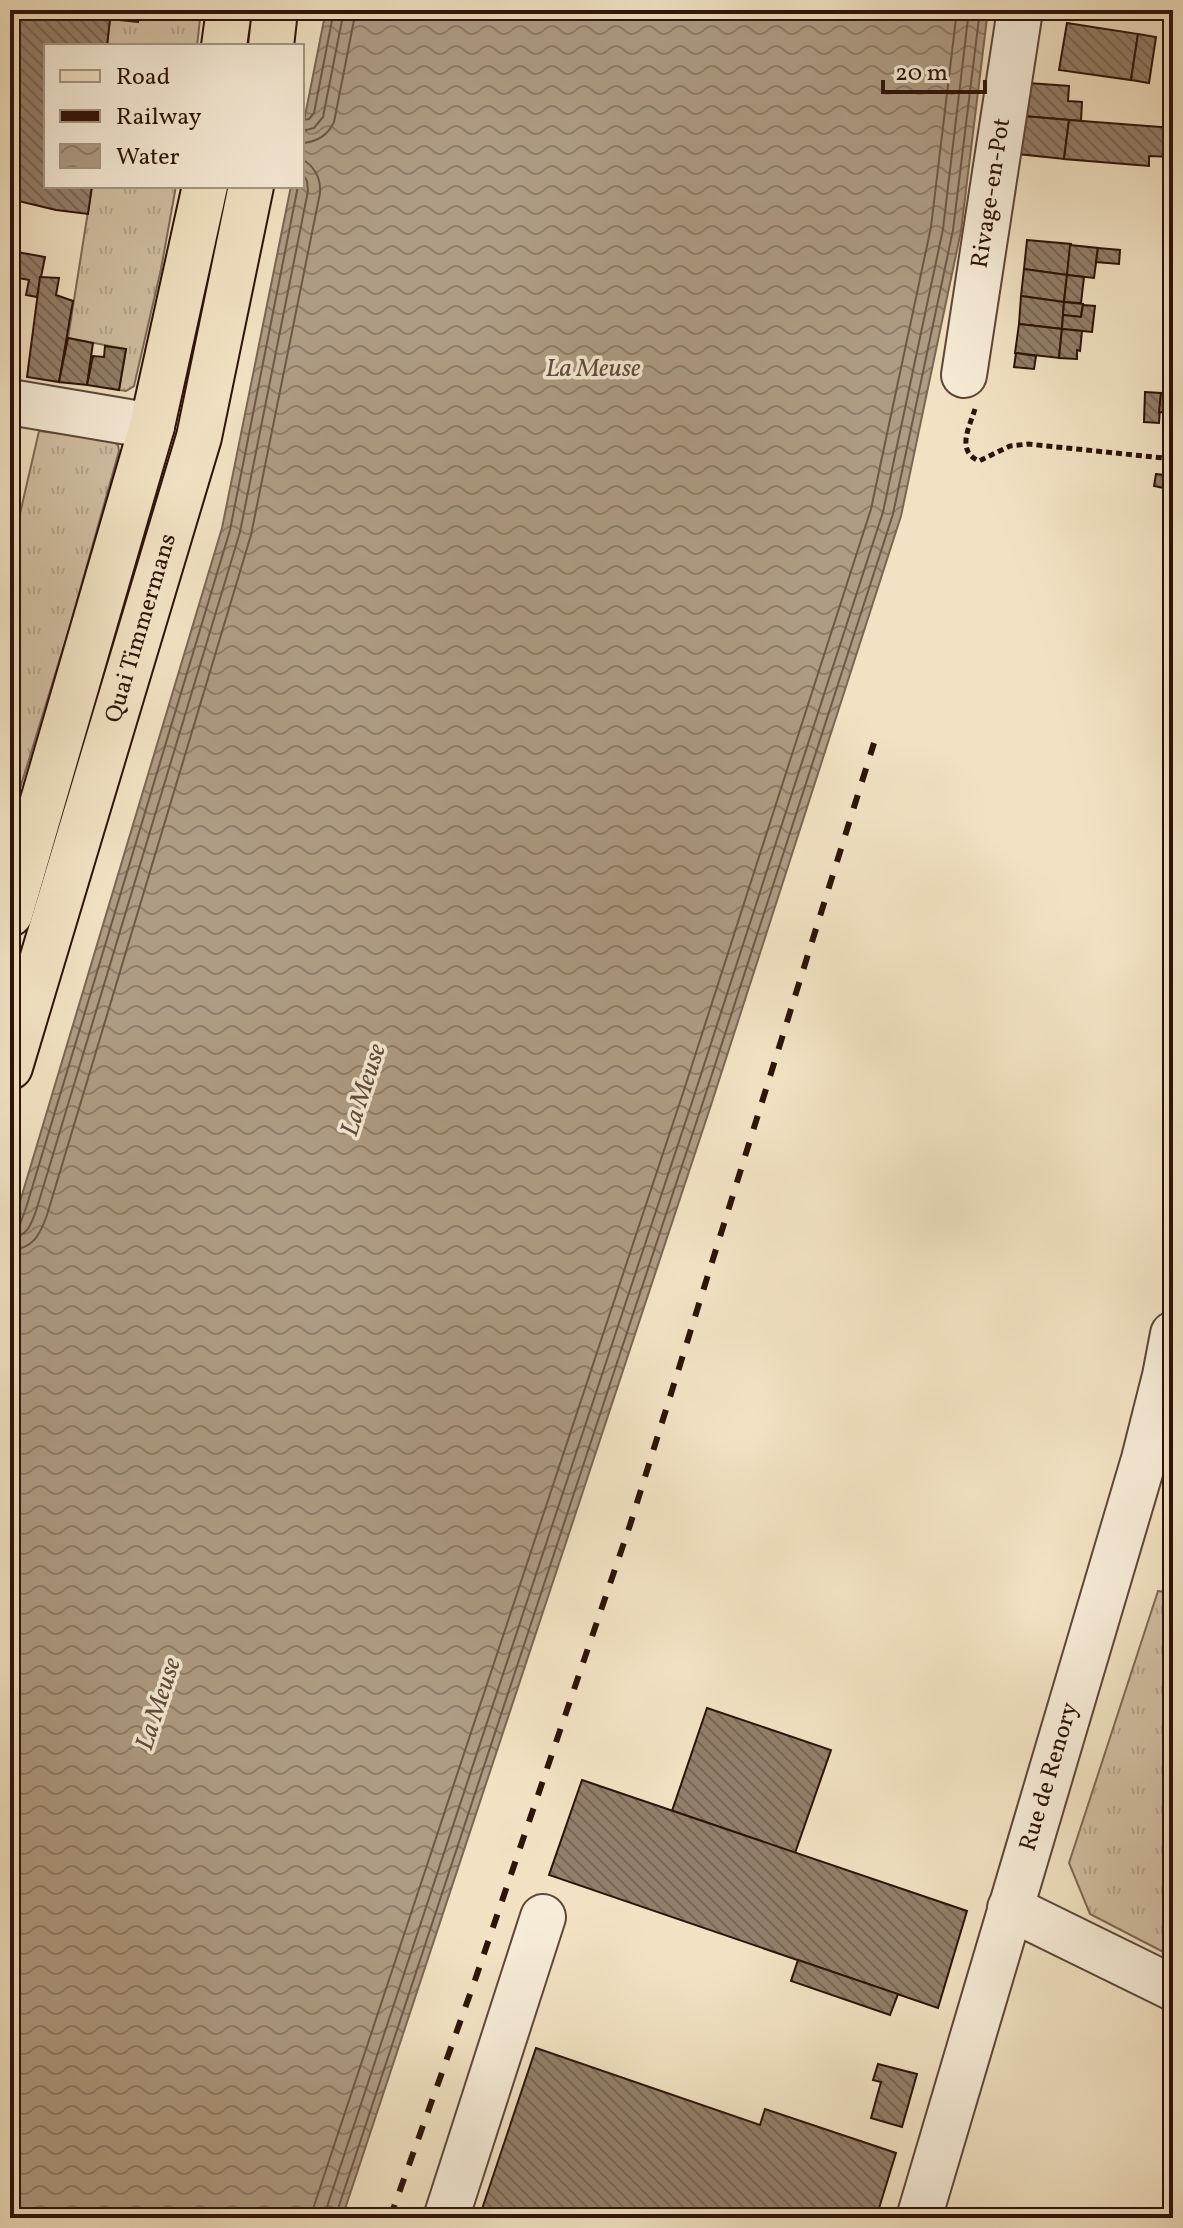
<svg xmlns="http://www.w3.org/2000/svg" width="1183" height="2228" font-family="Vollkorn,serif">
<defs>
<pattern id="grass-tufts" width="24" height="20" patternUnits="userSpaceOnUse" patternTransform="scale(2)"><rect width="24" height="20" fill="#d1bfa3"/><path d="M3 7l-1-3M5 7V3M7 7l1-3M15 17l-1-3M17 17v-4M19 17l1-3" fill="none" stroke="#b4a38b"/></pattern>
<pattern id="water-waves" width="16" height="10" patternUnits="userSpaceOnUse" patternTransform="scale(2)"><rect width="16" height="10" fill="#af9c84"/><path d="M0 5q4-4 8 0t8 0" fill="none" stroke="#8f7e6a"/></pattern>
<pattern id="building-back-hatch" width="6" height="6" patternUnits="userSpaceOnUse" patternTransform="scale(2)"><rect width="6" height="6" fill="#937f6a"/><path d="M-1 5l2 2M0 0l6 6M5-1l2 2" fill="none" stroke="#786755"/></pattern>
</defs>
<rect width="100%" height="100%" fill="#f2e2c3"/>
<filter id="stains"><feTurbulence type="fractalNoise" baseFrequency=".0025" numOctaves="4"/><feColorMatrix values="0 0 0 0 .2 0 0 0 0 .09 0 0 0 0 .02 0 0 0 .5 -.17"/></filter>
<radialGradient id="worn" r=".72"><stop offset=".6" stop-color="#630" stop-opacity="0"/><stop offset="1" stop-color="#630" stop-opacity=".3"/></radialGradient>
<g fill="url(#grass-tufts)" stroke="#7f6956" stroke-width="2">
<polygon points="139,10 201,10 197,46 107,46 110,19"/>
<polygon points="92,186 176,186 161,269 134,386 126,391 119,390 126,349 68,338"/>
<polygon points="39,431 111,440 118,445 119,451 70,626 10,821 10,547 19,518"/>
<polygon points="1158,1591 1173,1593 1173,1957 1090,1914 1069,1863"/>
</g>
<polygon fill="url(#water-waves)" stroke="#7b6553" stroke-width="2" points="326,10 988,10 961,231 901,516 711,1105 342,2218 10,2218 10,1229 19,1205 222,528 291,186 302,186 302,131"/>
<g fill="none" stroke-linecap="round" stroke-linejoin="round">
<g stroke="#6e5846" stroke-width="2">
<polyline points="302,120 309,119 314,113 334,10"/>
<polyline points="302,131 314,128 323,117 344,10"/>
<path d="M 302,143 C 317,142 328,135 334,122 L 356,10"/>
<polyline points="10,1228 20,1224 26,1208 230,530 298,186"/>
<path d="M 10,1238 C 27,1237 31,1225 36,1211 L 240,532 L 308,191 L 307,181 L 302,173"/>
<path d="M 10,1250 C 33,1249 40,1235 47,1215 L 251,535 L 320,193 C 321,178 315,167 302,159"/>
<polyline points="313,2218 314,2206 682,1096 871,509 931,227 957,10"/>
<polyline points="325,2218 326,2210 693,1099 883,512 943,229 969,10"/>
<polyline points="335,2218 703,1102 893,514 953,230 980,10"/>
</g>
</g>
<g fill="url(#building-back-hatch)" stroke="#2d1309" stroke-width="2">
<polygon points="10,10 33,10 110,19 107,46 46,46 46,186 92,186 88,214 56,210 10,199"/>
<polygon points="110,10 139,10 138,22 110,19"/>
<polygon points="1067,23 1138,34 1131,80 1059,70"/>
<polygon points="1138,34 1156,37 1149,83 1131,80"/>
<polygon points="1028,83 1069,86 1068,101 1082,102 1081,121 1023,116"/>
<polygon points="1023,116 1069,120 1064,159 1018,154"/>
<polygon points="1069,120 1173,128 1173,157 1149,156 1149,166 1064,159"/>
<polygon points="1027,240 1071,244 1067,275 1024,269"/>
<polygon points="1070,245 1098,248 1094,278 1067,275"/>
<polygon points="1098,248 1120,250 1119,264 1096,262"/>
<polygon points="17,252 45,257 37,297 26,295 29,280 13,277"/>
<polygon points="1024,269 1067,275 1064,302 1021,296"/>
<polygon points="1067,275 1084,277 1081,303 1064,302"/>
<polygon points="40,277 59,278 56,295 73,301 59,382 27,377"/>
<polygon points="1021,296 1064,302 1062,329 1019,324"/>
<polygon points="1064,302 1083,304 1081,317 1063,315"/>
<polygon points="1083,305 1095,306 1092,332 1062,329 1063,315 1081,317"/>
<polygon points="1019,324 1062,329 1059,358 1015,353"/>
<polygon points="1062,329 1082,331 1080,351 1077,350 1077,359 1059,358"/>
<polygon points="68,338 93,343 87,385 59,382"/>
<polygon points="105,346 126,349 119,390 87,385 93,356 104,357"/>
<polygon points="1016,353 1036,356 1034,369 1014,367"/>
<polygon points="1145,392 1161,393 1159,423 1144,422"/>
<polygon points="1161,393 1173,394 1173,413 1159,412"/>
<polygon points="1156,474 1173,476 1173,490 1154,486"/>
<polygon points="707,1708 831,1750 795,1853 672,1811"/>
<polygon points="582,1780 967,1911 938,2008 549,1875"/>
<polygon points="798,1960 898,1994 890,2015 791,1981"/>
<polygon points="536,2048 760,2125 765,2109 896,2153 876,2218 479,2218"/>
<polygon points="878,2064 917,2074 902,2127 871,2118 881,2082 873,2080"/>
</g>
<g fill="none" stroke-linecap="round" stroke-linejoin="round">
<g stroke="#5e4738" stroke-width="48">
<g id="minor">
<path id="s1" d="M 964,375 L 1020,10"/>
<polyline points="10,402 152,426"/>
<polyline points="1010,1908 1173,1988"/>
<polyline points="446,2218 543,1917"/>
<path id="s2" d="M 919,2218 L 1144,1459 L 1165,1376 L 1173,1334"/>
</g>
</g>
<g stroke="#2d1309" stroke-width="48">
<g id="major">
<polyline points="224,46 229,10"/>
<polyline points="271,46 275,10"/>
<polyline points="10,914 152,426 205,186"/>
<path id="s3" d="M 10,1067 L 199,437 L 251,186"/>
</g>
</g>
<path stroke="#2d1309" stroke-width="5" stroke-dasharray="6 4" stroke-linecap="butt" d="M 975,409 C 969,428 956,451 979,461 L 1010,446 L 1028,444 L 1173,459"/>
<use href="#minor" stroke="#f7ecd8" stroke-width="44"/>
<use href="#major" stroke="#f2e2c3" stroke-width="44"/>
<polyline stroke="#2d1309" stroke-width="6" stroke-dasharray="14 14" stroke-linecap="butt" points="390,2218 474,1983 630,1525 874,743"/>
</g>
<g text-anchor="middle" dominant-baseline="central" stroke-width="7" stroke-linejoin="round" paint-order="stroke">
<g font-size="24" fill="#2d1309" stroke="#f7ecd8">
<text stroke="none"><textPath href="#s1" startOffset="184">Rivage-en-Pot</textPath></text>
<text stroke="none"><textPath href="#s3" startOffset="458">Quai Timmermans</textPath></text>
<text stroke="none"><textPath href="#s2" startOffset="460">Rue de Renory</textPath></text>
</g>
<g font-size="26" font-style="italic" fill="#614a3a" stroke="#f7ecd8">
<text x="593" y="369">La Meuse</text>
<text transform="translate(364 1090) rotate(-72)">La Meuse</text>
<text transform="translate(159 1704) rotate(-72)">La Meuse</text>
</g>
</g>
<rect width="1183" height="2228" fill="none" stroke="#f2e2c3" stroke-width="40"/>
<rect x="12" y="12" width="1159" height="2204" fill="none" stroke="#2d1309" stroke-width="4"/>
<rect x="20" y="20" width="1143" height="2188" fill="none" stroke="#2d1309" stroke-width="2"/>
<rect x="44" y="44" width="260" height="144" fill="#f7ecd8" stroke="#a69585" stroke-width="2"/>
<rect x="60" y="70" width="40" height="12" fill="#f2e2c3" stroke="#a69585" stroke-width="2"/>
<text x="116" y="84" font-size="24" fill="#2d1309">Road</text>
<rect x="60" y="110" width="40" height="12" fill="#2d1309" stroke="#a69585" stroke-width="2"/>
<text x="116" y="124" font-size="24" fill="#2d1309">Railway</text>
<rect x="60" y="144" width="40" height="24" fill="url(#water-waves)" stroke="#a69585" stroke-width="2"/>
<text x="116" y="164" font-size="24" fill="#2d1309">Water</text>
<path d="M883 80v12h102v-12" fill="none" stroke="#2d1309" stroke-width="4"/>
<text x="895" y="80" font-size="24" fill="#2d1309" stroke="#f7ecd8" stroke-width="6" paint-order="stroke">20 m</text>
<rect width="100%" height="100%" filter="url(#stains)"/>
<rect width="100%" height="100%" fill="url(#worn)"/>
</svg>
